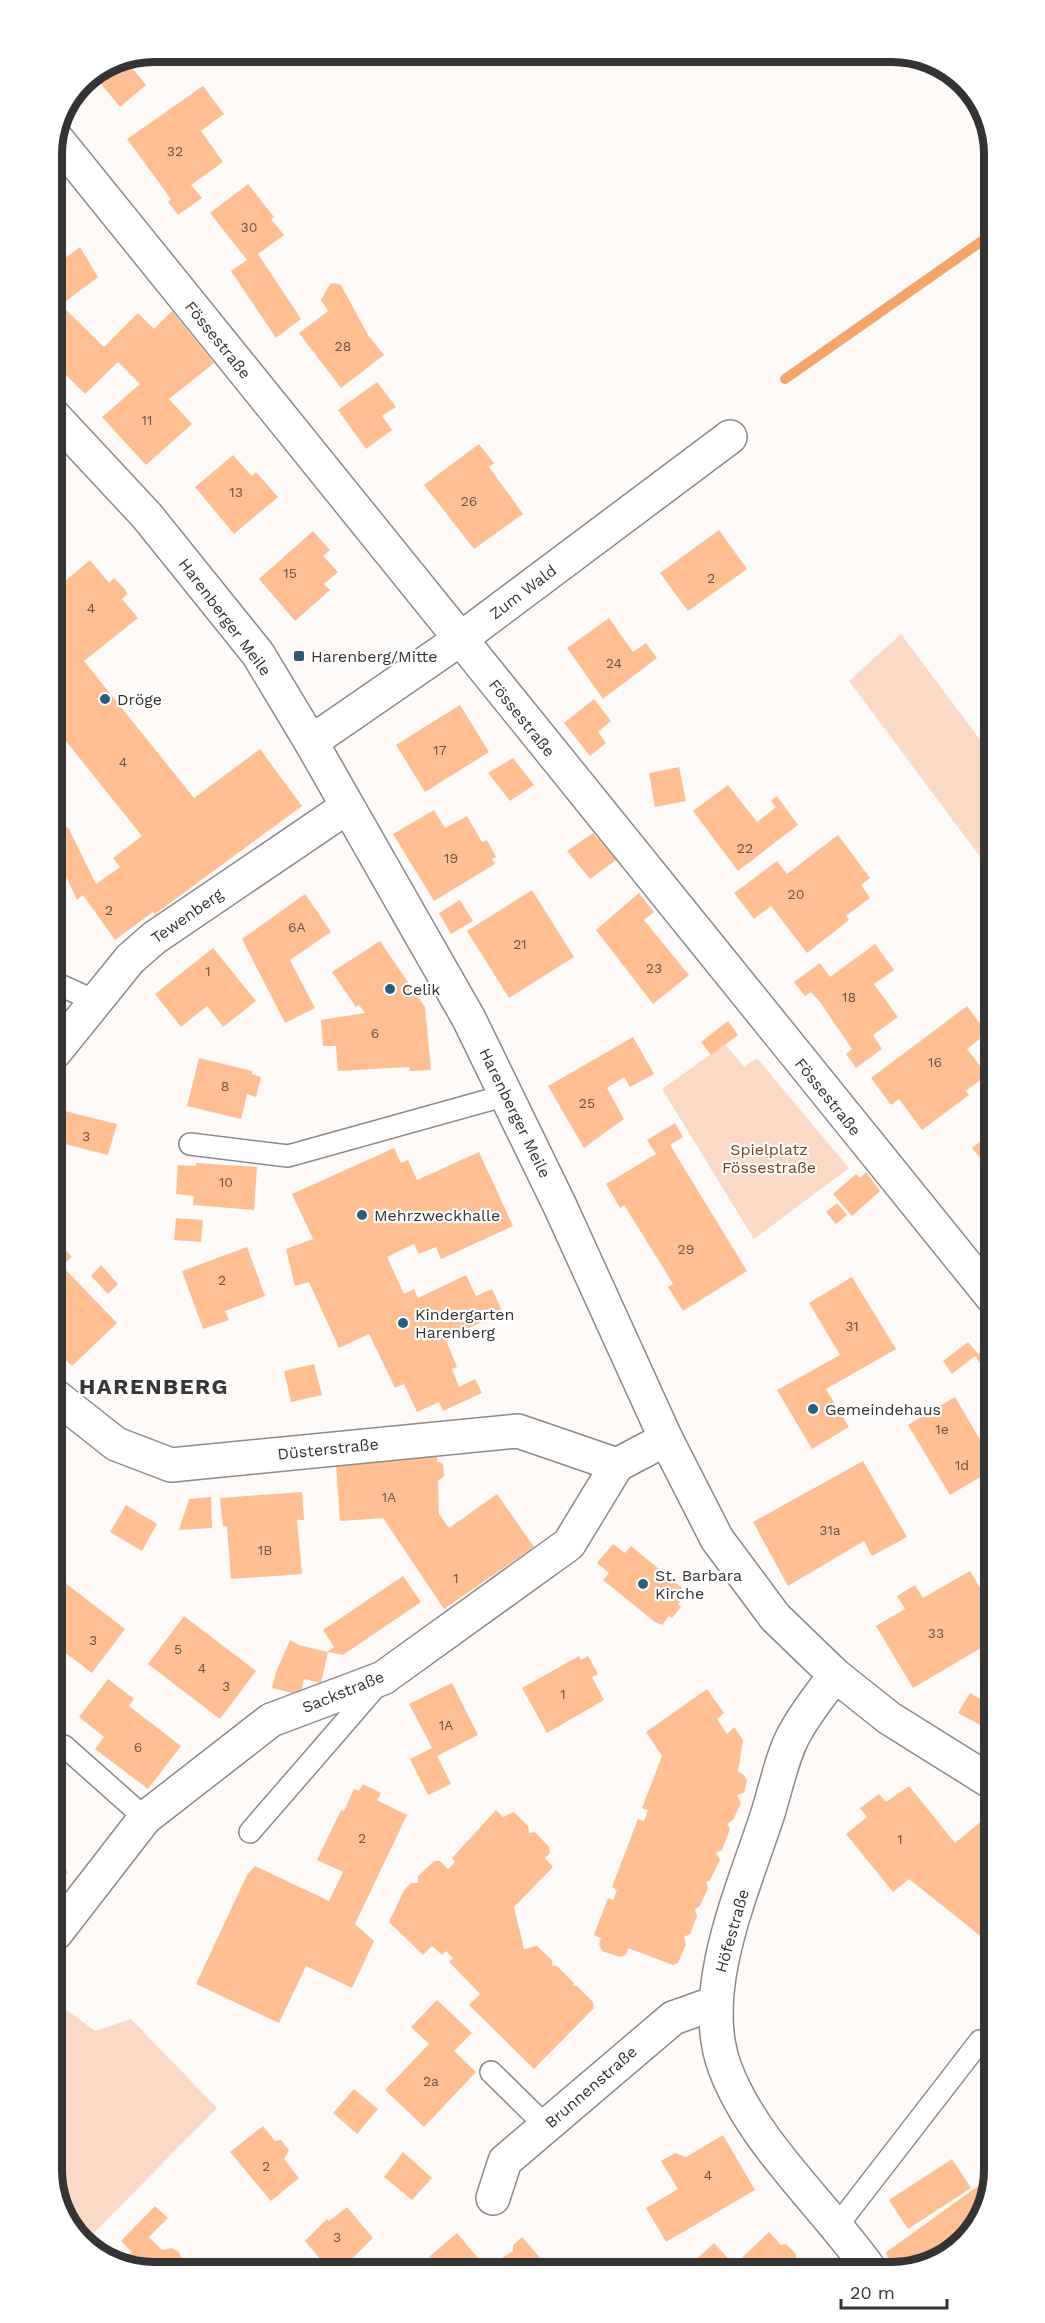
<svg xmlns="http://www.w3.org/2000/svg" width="1045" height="2323" font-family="'Work Sans',sans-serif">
<rect width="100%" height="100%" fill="#fdfaf8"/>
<g fill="#fadac5">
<polygon points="901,634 990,753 990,870 849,681"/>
<polygon points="725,1044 744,1067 757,1058 849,1168 754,1239 662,1089"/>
<polygon points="56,2002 95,2031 131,2019 217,2108 89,2238 57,2200"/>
</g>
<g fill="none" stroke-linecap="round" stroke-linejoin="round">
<polyline stroke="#f3a56c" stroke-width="10" points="785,379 989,236"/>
</g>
<g fill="#ffbf92">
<polygon points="115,59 134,59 128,63 146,85 120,107 92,73"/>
<polygon points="203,86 224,114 201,131 223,162 191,185 202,198 178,215 168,202 171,199 127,139"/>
<polygon points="248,184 274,217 271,219 284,235 258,254 301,319 276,338 231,271 247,260 210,213"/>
<polygon points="80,247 98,277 61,305 104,347 138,313 154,329 172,311 214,363 169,399 192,424 146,465 102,417 140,384 118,362 85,394 52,361 52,268"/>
<polygon points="334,283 341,285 368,335 384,355 341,388 299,333 328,311 321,300 330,284"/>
<polygon points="377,382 396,407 382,416 392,430 366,449 338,410"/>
<polygon points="479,444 494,463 489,467 523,514 474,549 424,485"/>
<polygon points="233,455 252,476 256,472 278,497 234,534 195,487"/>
<polygon points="719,530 747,569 688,611 660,573"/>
<polygon points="313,531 330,550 323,556 338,572 324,584 330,590 295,621 259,579"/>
<polygon points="90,560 109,583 114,578 125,589 127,594 122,599 138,618 84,661 194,798 260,749 302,806 155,914 153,912 115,940 83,895 77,900 62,868 53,875 53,834 68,827 96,884 120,867 113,858 142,836 53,725 52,638 58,633 52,627 52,592"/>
<polygon points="609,618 633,652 646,643 657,658 603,699 567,648"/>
<polygon points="594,699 611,721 598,732 606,743 590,756 564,723"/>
<polygon points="460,705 489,752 425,792 396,745"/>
<polygon points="513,758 534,785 510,801 488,773"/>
<polygon points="679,767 686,801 655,807 649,773"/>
<polygon points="728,785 757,822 776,807 771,801 777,796 798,825 738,871 693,811"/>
<polygon points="434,810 445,828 467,816 482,842 487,840 496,857 492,859 495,864 434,901 393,834"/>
<polygon points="593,833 616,860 590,879 567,851"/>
<polygon points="838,835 870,878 861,885 870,898 846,916 849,920 807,953 771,906 754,919 734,893 777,861 787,874"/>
<polygon points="532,890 574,957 509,998 467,931"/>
<polygon points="639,893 654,912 644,920 689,975 653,1004 596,930"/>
<polygon points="305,894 331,932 290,960 315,1008 285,1023 242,939"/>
<polygon points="460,900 473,921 451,934 439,913"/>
<polygon points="380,941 425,1007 431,1070 410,1071 409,1067 338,1071 336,1046 323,1046 321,1020 365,1013 359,1005 356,1007 332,972"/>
<polygon points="875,944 894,970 874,984 898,1017 873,1035 882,1049 856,1068 846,1054 852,1049 820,1002 811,992 805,996 794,982 820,963 830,977"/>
<polygon points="213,948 256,1001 223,1027 207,1006 181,1027 155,994"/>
<polygon points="967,1006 987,1033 967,1049 987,1075 966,1091 969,1095 922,1130 899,1099 891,1105 871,1078"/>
<polygon points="728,1021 738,1035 711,1055 701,1042"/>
<polygon points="633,1037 654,1074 630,1087 624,1077 607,1088 624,1119 584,1148 548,1086"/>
<polygon points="199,1058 252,1071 252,1074 261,1077 256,1097 247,1094 241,1119 187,1106"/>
<polygon points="54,1102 67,1105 65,1111 117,1124 108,1155 57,1142 59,1131 54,1130"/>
<polygon points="675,1123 683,1137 670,1145 747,1271 683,1311 668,1287 673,1284 664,1269 624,1205 620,1208 606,1184 656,1154 647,1140"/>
<polygon points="991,1133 991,1169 990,1170 972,1148"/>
<polygon points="394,1148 401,1163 408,1160 417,1180 479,1152 513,1226 441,1259 436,1247 419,1254 414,1244 387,1257 404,1294 414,1289 418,1298 466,1275 476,1296 492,1289 503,1313 445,1338 457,1367 452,1369 459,1387 475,1379 482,1393 443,1411 439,1402 417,1412 404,1384 395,1388 369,1334 339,1348 309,1282 295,1286 286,1249 313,1239 292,1194"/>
<polygon points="196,1163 257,1167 254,1210 193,1205 194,1196 176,1194 178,1165 196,1166"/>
<polygon points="866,1172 880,1191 852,1216 833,1194 856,1174 860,1178"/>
<polygon points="837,1203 847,1215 836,1224 826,1212"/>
<polygon points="176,1218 203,1220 201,1242 174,1240"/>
<polygon points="54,1237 72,1257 62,1266 117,1323 72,1366 54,1348"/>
<polygon points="247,1247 265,1296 225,1311 229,1320 203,1329 182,1271"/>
<polygon points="101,1265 118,1284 108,1294 91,1276"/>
<polygon points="852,1277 896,1349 826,1389 849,1427 812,1449 777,1390 840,1355 809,1303"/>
<polygon points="968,1342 978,1354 992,1344 992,1365 985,1370 975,1356 952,1374 943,1361"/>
<polygon points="314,1364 322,1395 291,1402 284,1371"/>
<polygon points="955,1397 992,1460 992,1470 950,1495 908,1425"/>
<polygon points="437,1456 437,1461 443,1464 444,1476 438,1481 439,1514 449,1528 497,1494 534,1547 444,1609 383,1518 340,1521 336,1464"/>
<polygon points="863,1461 907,1537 872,1556 864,1541 788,1586 753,1522"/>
<polygon points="302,1492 304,1520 297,1520 302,1574 231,1579 227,1526 223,1527 220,1498"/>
<polygon points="211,1497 212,1528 179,1530 189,1499"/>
<polygon points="126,1505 157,1524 142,1551 110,1532"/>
<polygon points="613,1544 625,1553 631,1546 682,1588 680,1591 685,1595 678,1604 681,1607 672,1618 669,1616 662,1625 655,1622 603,1580 609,1573 597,1563"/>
<polygon points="970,1571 992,1608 993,1641 913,1688 876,1626 905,1609 897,1596 915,1585 923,1598"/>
<polygon points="403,1576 421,1602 343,1655 328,1652 321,1683 304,1679 301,1695 272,1688 276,1672 290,1640 299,1645 327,1652 334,1647 323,1630"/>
<polygon points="64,1582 125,1629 92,1673 55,1645 55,1595"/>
<polygon points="184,1616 256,1671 220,1719 148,1664"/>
<polygon points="579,1656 581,1660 588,1656 598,1674 592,1677 604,1700 547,1733 522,1688"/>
<polygon points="108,1679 134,1699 129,1706 181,1746 148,1789 95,1749 104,1737 79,1717"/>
<polygon points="452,1683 478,1735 437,1756 451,1784 428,1795 410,1759 432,1748 409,1704"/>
<polygon points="707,1689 724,1713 717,1719 727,1734 734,1727 743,1740 738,1772 743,1774 747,1780 744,1793 737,1795 741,1803 733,1820 727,1824 730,1829 722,1850 716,1853 720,1860 710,1880 706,1882 708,1888 700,1906 695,1909 697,1916 690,1934 684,1937 686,1944 678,1963 673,1965 628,1948 626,1955 620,1957 602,1951 599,1944 601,1938 594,1935 608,1898 613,1900 617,1890 612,1887 638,1819 644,1821 648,1810 642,1808 662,1756 646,1732"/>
<polygon points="970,1693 993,1707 993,1732 958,1713"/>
<polygon points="363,1784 381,1793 377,1800 407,1815 355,1924 374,1941 352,1988 306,1966 279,2023 196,1984 247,1875 255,1866 329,1901 343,1872 317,1860 341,1810 344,1811 354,1789 359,1791"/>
<polygon points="909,1786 955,1843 984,1819 993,1827 993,1946 909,1879 893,1892 846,1834 867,1817 860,1808 879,1794 886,1802"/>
<polygon points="496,1810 503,1817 514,1812 528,1826 529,1833 535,1832 549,1847 550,1853 545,1858 553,1867 514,1907 524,1949 537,1946 552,1960 552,1966 557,1966 574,1983 573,1986 577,1986 593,2002 594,2008 534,2069 469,2005 480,1994 449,1962 453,1958 446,1951 442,1955 432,1946 423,1955 389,1922 404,1890 411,1883 418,1883 418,1876 434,1861 440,1861 448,1869 455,1862 452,1858"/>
<polygon points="56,1863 68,1872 56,1888"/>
<polygon points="437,2000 472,2033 454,2051 476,2072 424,2127 385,2090 429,2044 411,2027"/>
<polygon points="354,2089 378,2109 357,2134 333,2113"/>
<polygon points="263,2126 275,2141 281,2140 289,2150 284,2159 299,2178 271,2201 230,2152"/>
<polygon points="723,2135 755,2190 666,2242 646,2208 678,2189 661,2161 675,2153 686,2157"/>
<polygon points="403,2152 432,2178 412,2200 384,2177"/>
<polygon points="952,2159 971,2188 908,2229 889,2200"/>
<polygon points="992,2176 973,2232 925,2266 894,2267 885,2253"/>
<polygon points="155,2206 168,2218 149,2237 162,2250 172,2248 179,2252 182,2260 176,2272 147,2272 122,2262 132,2252 121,2241"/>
<polygon points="347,2207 373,2238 347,2264 330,2271 305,2241 327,2219 329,2221"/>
<polygon points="769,2232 781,2245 786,2244 796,2254 796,2261 802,2267 687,2268 714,2243 734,2265"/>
<polygon points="457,2233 486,2268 513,2251 513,2245 522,2237 550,2269 439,2270 429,2257"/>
</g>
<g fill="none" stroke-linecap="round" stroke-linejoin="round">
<g stroke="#8d8a89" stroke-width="24">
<g id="service">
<polyline points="53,982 95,1001"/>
<polyline points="190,1144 288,1156 507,1095"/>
<polyline points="64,1746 145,1818"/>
<polyline points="250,1832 379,1683"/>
<polyline points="491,2072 546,2126"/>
<polyline points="837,2226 980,2041"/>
</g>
</g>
<g stroke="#8d8a89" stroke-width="36">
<g id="minor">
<polyline points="56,138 992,1297"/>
<polyline points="311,742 459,640 730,437"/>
<polyline points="54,1053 130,959 154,938 347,807"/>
<polyline points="54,1395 116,1444 171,1465 518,1431 617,1465"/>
<path d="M 835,1675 C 822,1693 807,1711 796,1731 C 783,1752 776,1788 768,1813 C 744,1888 696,1991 725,2068 C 752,2141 822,2203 868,2267"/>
<polyline points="56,1933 145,1818 271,1720 383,1678 569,1544 617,1465 666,1439"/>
<polyline points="493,2198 505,2161 673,2018 715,2003"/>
</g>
</g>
<g stroke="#8d8a89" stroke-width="36">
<polyline id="secondary" points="52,414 147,516 258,654 311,742 469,1019 560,1206 666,1439 717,1539 775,1617 835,1675 889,1718 993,1783"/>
</g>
<use href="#service" stroke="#fff" stroke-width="21"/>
<use href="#minor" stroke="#fff" stroke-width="33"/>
<use href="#secondary" stroke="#fff" stroke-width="33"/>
</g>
<g fill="#2b5e7b" stroke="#fff" stroke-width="2">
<rect x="293" y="650" width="12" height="12" rx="3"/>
<circle cx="105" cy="699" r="6"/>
<circle cx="390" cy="989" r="6"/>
<circle cx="362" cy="1215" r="6"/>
<circle cx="403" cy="1323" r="6"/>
<circle cx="813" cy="1409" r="6"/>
<circle cx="643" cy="1584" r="6"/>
</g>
<g text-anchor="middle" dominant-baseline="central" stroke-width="4.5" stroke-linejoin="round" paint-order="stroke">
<g font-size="14" fill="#68574c">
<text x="175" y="151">32</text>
<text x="249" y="227">30</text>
<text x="343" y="346">28</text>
<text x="147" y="420">11</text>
<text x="236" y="492">13</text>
<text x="469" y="501">26</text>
<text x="290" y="573">15</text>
<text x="711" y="578">2</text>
<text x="91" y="608">4</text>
<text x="614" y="663">24</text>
<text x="440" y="750">17</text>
<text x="123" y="762">4</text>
<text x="745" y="848">22</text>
<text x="451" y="858">19</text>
<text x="796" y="894">20</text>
<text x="109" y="910">2</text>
<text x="297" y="927">6A</text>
<text x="520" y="944">21</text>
<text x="654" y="968">23</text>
<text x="208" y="971">1</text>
<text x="849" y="997">18</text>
<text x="375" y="1033">6</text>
<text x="935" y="1062">16</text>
<text x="225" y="1086">8</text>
<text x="587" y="1103">25</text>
<text x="86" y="1136">3</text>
<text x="226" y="1182">10</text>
<text x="686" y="1249">29</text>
<text x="222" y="1280">2</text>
<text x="852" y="1326">31</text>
<text x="942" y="1429">1e</text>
<text x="962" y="1465">1d</text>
<text x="389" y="1497">1A</text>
<text x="830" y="1530">31a</text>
<text x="265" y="1550">1B</text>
<text x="456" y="1578">1</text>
<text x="936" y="1633">33</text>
<text x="93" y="1640">3</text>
<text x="178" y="1649">5</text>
<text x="202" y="1668">4</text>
<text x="226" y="1686">3</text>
<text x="563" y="1694">1</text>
<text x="446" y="1725">1A</text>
<text x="138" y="1747">6</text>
<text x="362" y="1838">2</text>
<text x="900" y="1839">1</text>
<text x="431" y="2081">2a</text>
<text x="266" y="2166">2</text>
<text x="708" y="2175">4</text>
<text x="337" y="2237">3</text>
</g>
<g font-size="16" fill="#353434" stroke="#fff">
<text transform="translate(218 340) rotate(51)">Fössestraße</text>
<text transform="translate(523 592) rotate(-37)">Zum Wald</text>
<text transform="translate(225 617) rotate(53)">Harenberger Meile</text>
<text transform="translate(522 718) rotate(51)">Fössestraße</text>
<text transform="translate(187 916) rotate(-35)">Tewenberg</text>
<text transform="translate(828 1097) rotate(51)">Fössestraße</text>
<text transform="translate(515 1113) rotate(64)">Harenberger Meile</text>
<text transform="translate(328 1449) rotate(-6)">Düsterstraße</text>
<text transform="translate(343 1692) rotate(-22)">Sackstraße</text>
<text transform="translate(732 1931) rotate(-74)">Höfestraße</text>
<text transform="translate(591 2087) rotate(-41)">Brunnenstraße</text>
</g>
<g font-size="16" fill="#353434" stroke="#fff" text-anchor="start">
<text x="311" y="656">Harenberg/Mitte</text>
<text x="117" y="699">Dröge</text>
<text x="402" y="989">Celik</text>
<text x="374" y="1215">Mehrzweckhalle</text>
<text x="415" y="1314">Kindergarten<tspan x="415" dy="18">Harenberg</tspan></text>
<text x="825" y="1409">Gemeindehaus</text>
<text x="655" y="1575">St. Barbara<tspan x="655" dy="18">Kirche</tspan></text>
</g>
<g font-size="16" fill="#77441b" stroke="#fff">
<text x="769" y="1149">Spielplatz<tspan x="769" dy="18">Fössestraße</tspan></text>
</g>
<g font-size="22" font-weight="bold" letter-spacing="1.5" fill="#393735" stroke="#fff">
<text x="154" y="1386">HARENBERG</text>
</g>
</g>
<path d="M0 0H1045V2323H0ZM154 62H892A92 92 0 0 1 984 154V2170A92 92 0 0 1 892 2262H154A92 92 0 0 1 62 2170V154A92 92 0 0 1 154 62Z" fill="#fff" fill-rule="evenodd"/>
<path fill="none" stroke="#353434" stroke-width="8" d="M154 62H892A92 92 0 0 1 984 154V2170A92 92 0 0 1 892 2262H154A92 92 0 0 1 62 2170V154A92 92 0 0 1 154 62Z"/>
<path d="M841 2299v9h106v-9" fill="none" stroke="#353434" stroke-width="3"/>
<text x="850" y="2299" font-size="18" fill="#353434" stroke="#ffffff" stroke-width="4.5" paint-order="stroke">20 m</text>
</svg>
